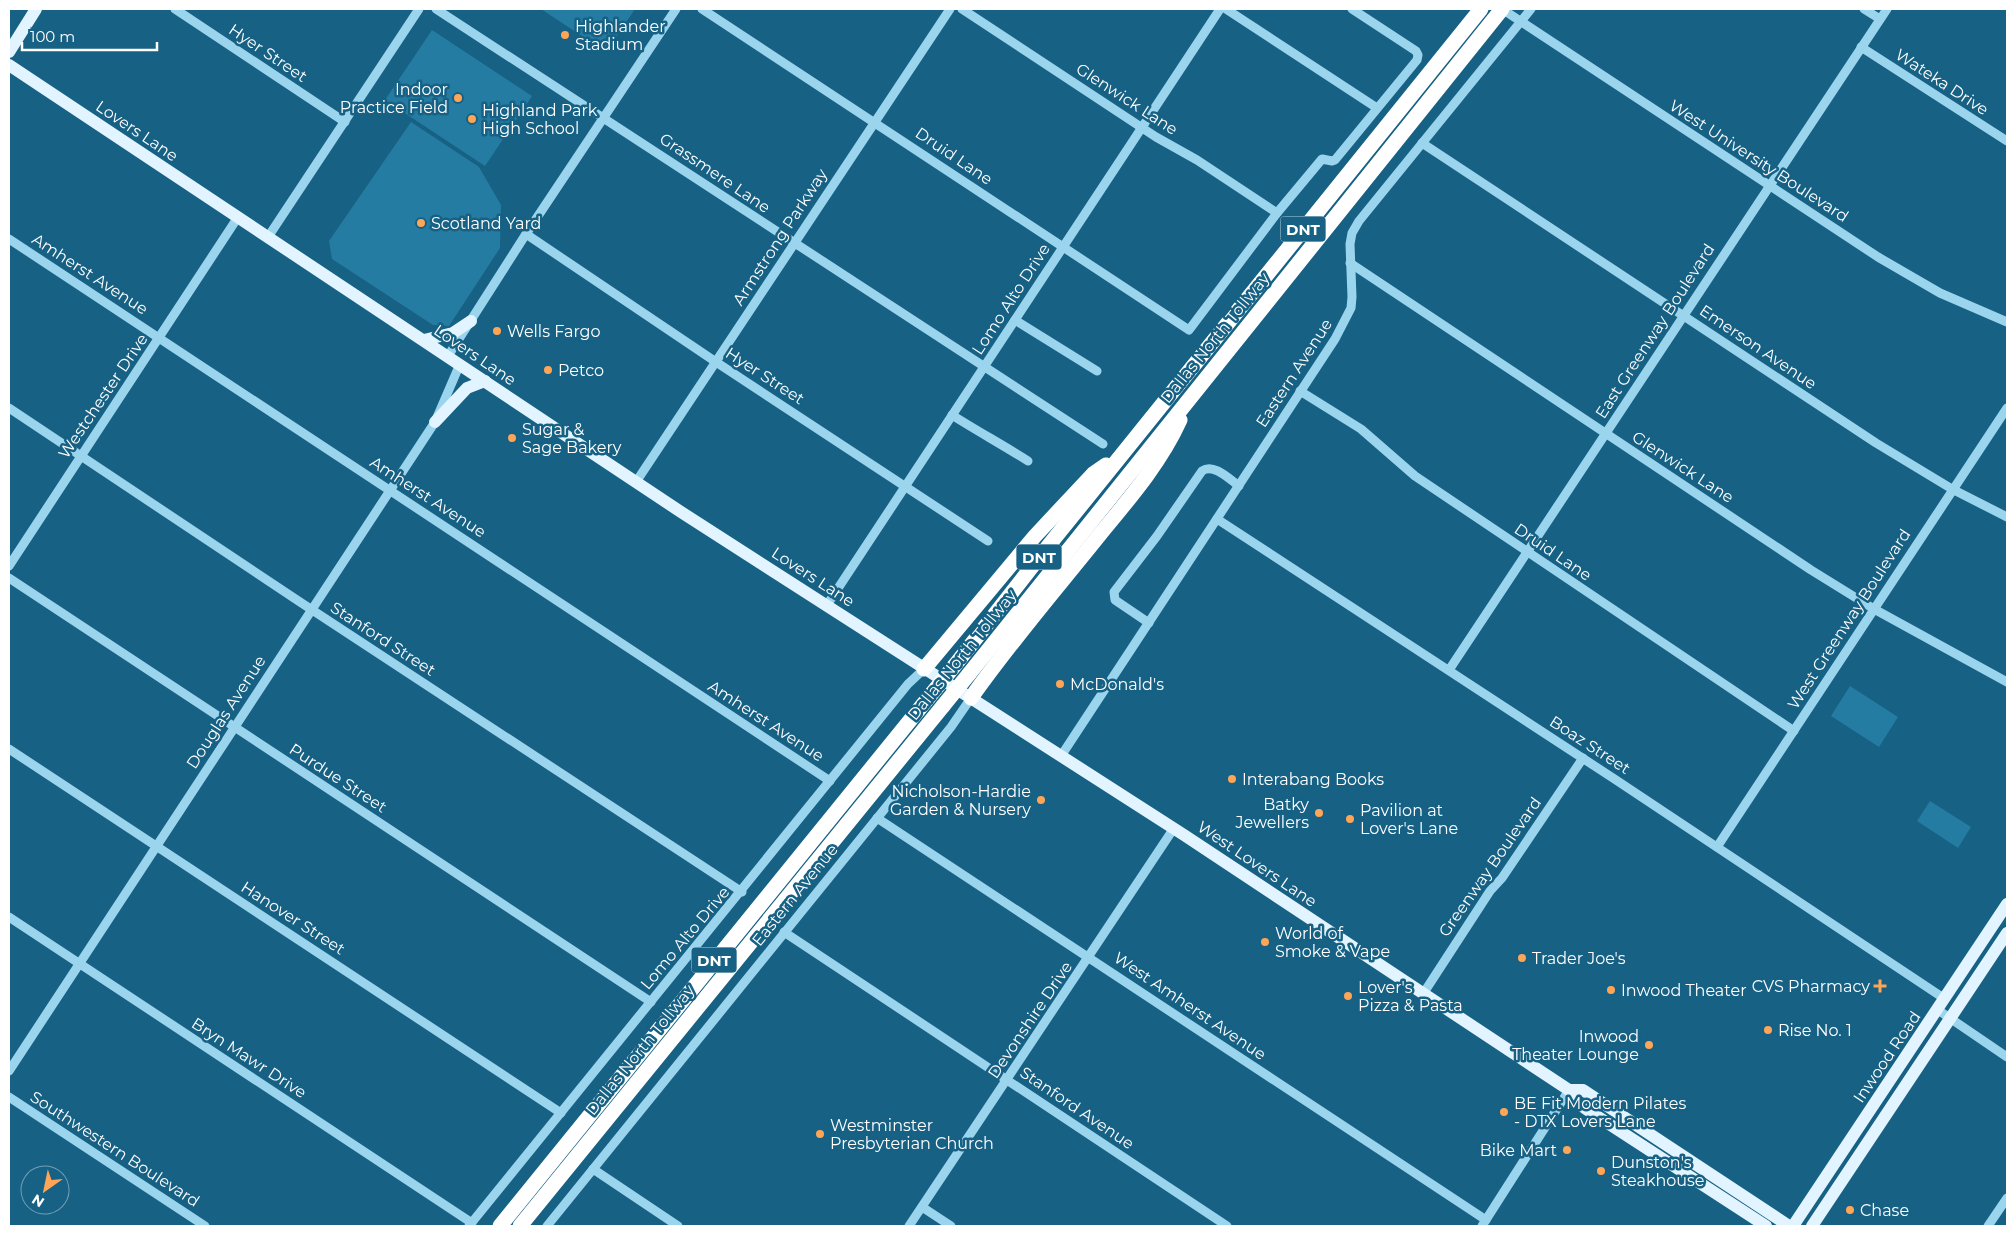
<svg xmlns="http://www.w3.org/2000/svg" width="2016" height="1235" font-family="Montserrat,sans-serif">
<rect width="100%" height="100%" fill="#166184"/>
<g fill="#257ca2">
<polygon points="541,9 635,9 606,52"/>
<polygon points="432,30 532,96 485,166 385,100"/>
<polygon points="411,122 479,167 501,205 500,248 449,326 433,325 332,259 329,241"/>
<polygon points="1850,686 1898,717 1879,747 1831,716"/>
<polygon points="1930,801 1971,827 1958,848 1917,821"/>
</g>
<g fill="none" stroke-linecap="round" stroke-linejoin="round">
<g stroke="#9bd4ed" stroke-width="9">
<polyline points="175,9 345,122"/>
<polyline points="436,9 1103,444"/>
<polyline points="702,9 1189,330 1277,213 1322,159 1332,161 1335,160 1417,60 1418,55 1416,51 1352,9"/>
<polyline points="962,9 1156,137 1197,160 1277,213"/>
<polyline points="1226,9 1377,108"/>
<polyline points="1502,9 1878,257 1940,293 2007,322"/>
<polyline points="1864,9 1880,19"/>
<polyline points="1861,47 2007,141"/>
<polyline points="1422,143 1876,443 1952,489 2007,517"/>
<polyline points="526,234 716,362 988,541"/>
<polyline points="268,237 419,9"/>
<polyline points="9,239 830,781"/>
<polyline points="1350,263 1811,570 1874,609 2007,682"/>
<polyline points="1015,320 1097,371"/>
<polyline points="448,356 526,234 676,9"/>
<polyline points="1300,391 1361,429 1415,476 1794,731"/>
<polyline points="9,408 297,600 742,892"/>
<path d="M 952,415 C 977,431 1003,445 1028,461"/>
<polyline points="636,482 950,9"/>
<polyline points="1217,519 1616,780 1945,999"/>
<polyline points="9,566 238,217"/>
<polyline points="9,578 651,1002"/>
<polyline points="827,605 1220,9"/>
<path d="M 1149,623 L 1115,600 L 1114,592 L 1157,536 L 1202,471 C 1214,463 1229,479 1239,486"/>
<polyline points="1449,670 1887,9"/>
<polyline points="9,749 561,1113"/>
<polyline points="1061,756 1335,339 1351,308 1352,297 1350,244 1352,233 1359,221 1531,9"/>
<polyline points="877,818 1486,1220"/>
<polyline points="1717,847 2007,408"/>
<polyline points="9,917 472,1223"/>
<polyline points="784,932 1227,1226"/>
<polyline points="1423,994 1490,891 1502,878 1583,758"/>
<polyline points="1938,1010 2007,1057"/>
<polyline points="9,1071 435,422 460,364"/>
<polyline points="9,1097 205,1226"/>
<polyline points="593,1169 678,1226"/>
<polyline points="922,1207 951,1226"/>
<polyline points="469,1226 908,684 924,669"/>
<polyline points="547,1226 951,727 971,698"/>
<polyline points="909,1226 1174,828"/>
<polyline points="1482,1226 1569,1090"/>
<polyline points="1988,1226 2007,1198"/>
</g>
<g stroke="#e1f4ff" stroke-width="12">
<polyline points="9,52 36,9"/>
<polyline points="9,65 681,512 1184,835 1569,1090 1575,1101 1586,1109 1766,1226"/>
<polyline points="424,340 453,333 471,321"/>
<polyline points="435,422 467,388 485,381"/>
<polyline points="1569,1090 1583,1090 1789,1226"/>
<polyline points="1793,1226 2007,904"/>
<polyline points="1812,1226 2007,933"/>
</g>
<g stroke="#fff" stroke-width="15">
<polyline points="955,665 1049,545 1481,9"/>
<polyline points="924,669 1035,536 1093,474 1106,465"/>
<polyline points="969,674 1502,9"/>
<path d="M 971,698 C 1011,641 1057,588 1101,533 C 1130,498 1161,462 1180,420"/>
<polyline points="500,1226 929,697"/>
<polyline points="520,1226 943,706"/>
</g>
<g stroke="#fff" stroke-width="15">
<polyline points="929,697 955,665"/>
<polyline points="943,706 969,674"/>
</g>
</g>
<g fill="#ffa557" stroke="#166184" stroke-width="2">
<circle cx="565" cy="35" r="5"/>
<circle cx="458" cy="98" r="5"/>
<circle cx="472" cy="119" r="5"/>
<circle cx="421" cy="223" r="5"/>
<circle cx="497" cy="331" r="5"/>
<circle cx="548" cy="370" r="5"/>
<circle cx="512" cy="438" r="5"/>
<circle cx="1060" cy="684" r="5"/>
<circle cx="1232" cy="779" r="5"/>
<circle cx="1041" cy="800" r="5"/>
<circle cx="1319" cy="813" r="5"/>
<circle cx="1350" cy="819" r="5"/>
<circle cx="1265" cy="942" r="5"/>
<circle cx="1522" cy="958" r="5"/>
<path d="M1877.5 978.5h5v5h5v5h-5v5h-5v-5h-5v-5h5z"/>
<circle cx="1611" cy="990" r="5"/>
<circle cx="1348" cy="996" r="5"/>
<circle cx="1768" cy="1030" r="5"/>
<circle cx="1649" cy="1045" r="5"/>
<circle cx="1504" cy="1112" r="5"/>
<circle cx="820" cy="1134" r="5"/>
<circle cx="1567" cy="1150" r="5"/>
<circle cx="1601" cy="1171" r="5"/>
<circle cx="1850" cy="1210" r="5"/>
</g>
<g text-anchor="middle" dominant-baseline="central" stroke-width="5" stroke-linejoin="round" paint-order="stroke">
<g fill="#166184" stroke="#b9d0da" stroke-width="1">
<rect x="1280.5" y="216.5" width="45" height="25" rx="4"/>
<rect x="1016.5" y="544.5" width="45" height="25" rx="4"/>
<rect x="691.5" y="947.5" width="45" height="25" rx="4"/>
</g>
<g font-size="15" font-weight="bold" fill="#fff">
<text x="1303" y="229">DNT</text>
<text x="1039" y="557">DNT</text>
<text x="714" y="960">DNT</text>
</g>
<g font-size="16" fill="#fff" stroke="#166184" text-anchor="start">
<text x="575" y="26">Highlander<tspan x="575" dy="18">Stadium</tspan></text>
<text x="448" y="89" text-anchor="end">Indoor<tspan x="448" dy="18">Practice Field</tspan></text>
<text x="482" y="110">Highland Park<tspan x="482" dy="18">High School</tspan></text>
<text x="431" y="223">Scotland Yard</text>
<text x="507" y="331">Wells Fargo</text>
<text x="558" y="370">Petco</text>
<text x="522" y="429">Sugar &amp;<tspan x="522" dy="18">Sage Bakery</tspan></text>
<text x="1070" y="684">McDonald's</text>
<text x="1242" y="779">Interabang Books</text>
<text x="1031" y="791" text-anchor="end">Nicholson-Hardie<tspan x="1031" dy="18">Garden &amp; Nursery</tspan></text>
<text x="1309" y="804" text-anchor="end">Batky<tspan x="1309" dy="18">Jewellers</tspan></text>
<text x="1360" y="810">Pavilion at<tspan x="1360" dy="18">Lover's Lane</tspan></text>
<text x="1275" y="933">World of<tspan x="1275" dy="18">Smoke &amp; Vape</tspan></text>
<text x="1532" y="958">Trader Joe's</text>
<text x="1870" y="986" text-anchor="end">CVS Pharmacy</text>
<text x="1358" y="987">Lover's<tspan x="1358" dy="18">Pizza &amp; Pasta</tspan></text>
<text x="1621" y="990">Inwood Theater</text>
<text x="1778" y="1030">Rise No. 1</text>
<text x="1639" y="1036" text-anchor="end">Inwood<tspan x="1639" dy="18">Theater Lounge</tspan></text>
<text x="1514" y="1103">BE Fit Modern Pilates<tspan x="1514" dy="18">- DTX Lovers Lane</tspan></text>
<text x="830" y="1125">Westminster<tspan x="830" dy="18">Presbyterian Church</tspan></text>
<text x="1557" y="1150" text-anchor="end">Bike Mart</text>
<text x="1611" y="1162">Dunston's<tspan x="1611" dy="18">Steakhouse</tspan></text>
<text x="1860" y="1210">Chase</text>
</g>
<g font-size="16" fill="#fff" stroke="#166184">
<text transform="translate(268 53) rotate(34)">Hyer Street</text>
<text transform="translate(1942 82) rotate(33)">Wateka Drive</text>
<text transform="translate(1127 99) rotate(33)">Glenwick Lane</text>
<text transform="translate(137 131) rotate(34)">Lovers Lane</text>
<text transform="translate(954 156) rotate(34)">Druid Lane</text>
<text transform="translate(1759 161) rotate(33)">West University Boulevard</text>
<text transform="translate(715 173) rotate(34)">Grassmere Lane</text>
<text transform="translate(780 237) rotate(-57)">Armstrong Parkway</text>
<text transform="translate(90 274) rotate(33)">Amherst Avenue</text>
<text transform="translate(1011 299) rotate(-57)">Lomo Alto Drive</text>
<text transform="translate(1655 331) rotate(-57)">East Greenway Boulevard</text>
<text transform="translate(1215 338) rotate(-51)">Dallas North Tollway</text>
<text transform="translate(1758 347) rotate(34)">Emerson Avenue</text>
<text transform="translate(475 355) rotate(34)">Lovers Lane</text>
<text transform="translate(1294 373) rotate(-57)">Eastern Avenue</text>
<text transform="translate(765 376) rotate(33)">Hyer Street</text>
<text transform="translate(103 396) rotate(-56)">Westchester Drive</text>
<text transform="translate(1683 467) rotate(33)">Glenwick Lane</text>
<text transform="translate(428 497) rotate(33)">Amherst Avenue</text>
<text transform="translate(1553 552) rotate(34)">Druid Lane</text>
<text transform="translate(813 577) rotate(33)">Lovers Lane</text>
<text transform="translate(1849 619) rotate(-57)">West Greenway Boulevard</text>
<text transform="translate(383 639) rotate(33)">Stanford Street</text>
<text transform="translate(962 655) rotate(-51)">Dallas North Tollway</text>
<text transform="translate(226 712) rotate(-57)">Douglas Avenue</text>
<text transform="translate(766 721) rotate(33)">Amherst Avenue</text>
<text transform="translate(1590 745) rotate(33)">Boaz Street</text>
<text transform="translate(338 778) rotate(33)">Purdue Street</text>
<text transform="translate(1257 864) rotate(34)">West Lovers Lane</text>
<text transform="translate(1490 867) rotate(-55)">Greenway Boulevard</text>
<text transform="translate(795 895) rotate(-51)">Eastern Avenue</text>
<text transform="translate(293 918) rotate(33)">Hanover Street</text>
<text transform="translate(685 938) rotate(-50)">Lomo Alto Drive</text>
<text transform="translate(1190 1006) rotate(34)">West Amherst Avenue</text>
<text transform="translate(1030 1020) rotate(-56)">Devonshire Drive</text>
<text transform="translate(640 1050) rotate(-51)">Dallas North Tollway</text>
<text transform="translate(1887 1057) rotate(-56)">Inwood Road</text>
<text transform="translate(249 1058) rotate(33)">Bryn Mawr Drive</text>
<text transform="translate(1077 1108) rotate(34)">Stanford Avenue</text>
<text transform="translate(115 1149) rotate(33)">Southwestern Boulevard</text>
</g>
</g>
<rect width="2016" height="1235" fill="none" stroke="#ffffff" stroke-width="20"/>
<g transform="translate(45 1190) rotate(213)"><circle r="24" fill="#166184" stroke="#73a0b5"/>
<path d="M0-4L9 19L0 12L-9 19Z" fill="#ffa557"/>
<text y="-8" font-size="14" font-weight="bold" text-anchor="middle" fill="#ffffff">N</text>
</g>
<path d="M22 42v8h135v-8" fill="none" stroke="#ffffff" stroke-width="2.5"/>
<text x="30" y="42" font-size="15" fill="#ffffff" stroke="#166184" stroke-width="4" paint-order="stroke">100 m</text>
</svg>
